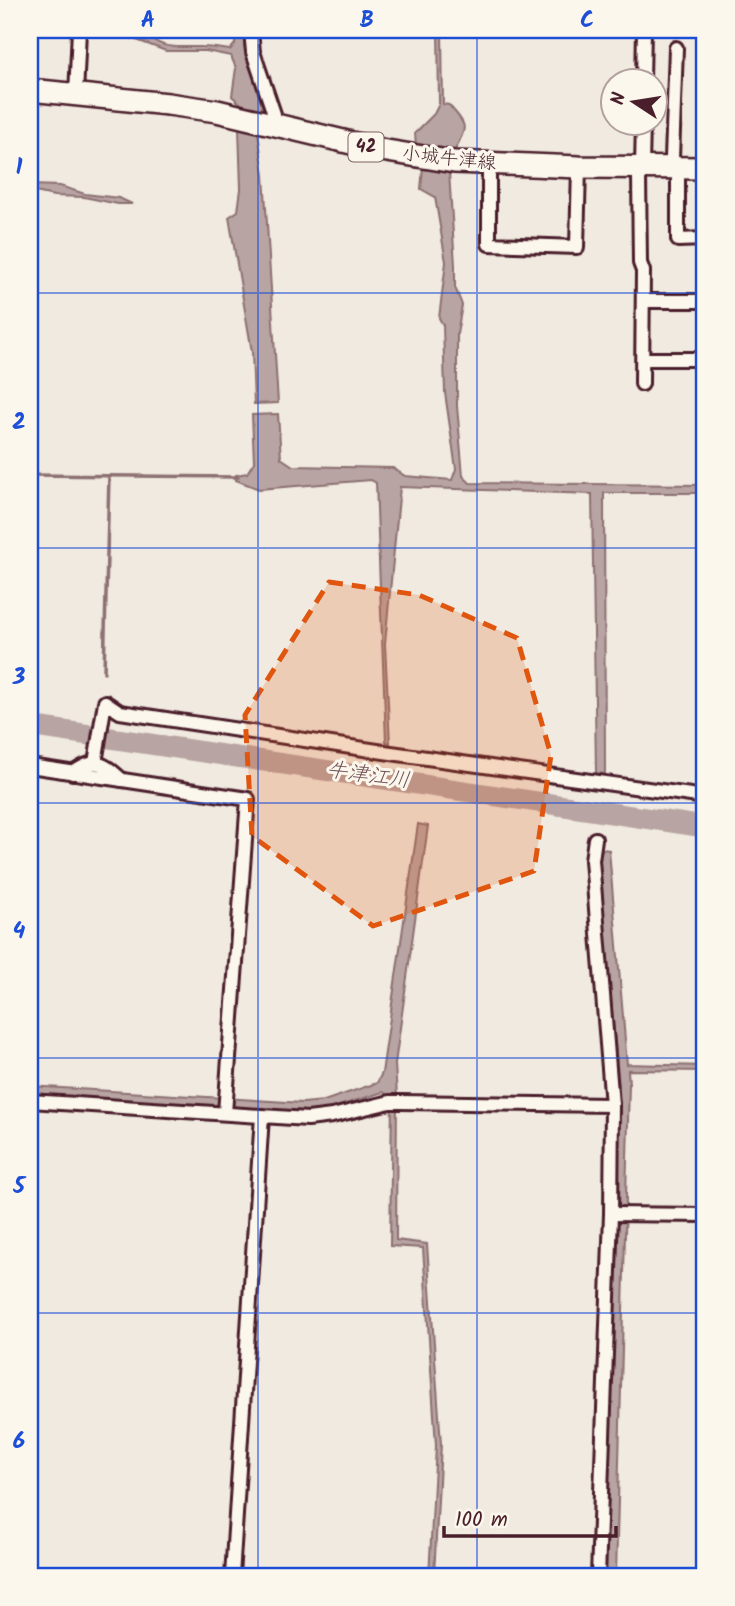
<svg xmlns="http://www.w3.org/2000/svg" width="735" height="1606" font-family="Kalam,'Klee One',sans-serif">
<rect width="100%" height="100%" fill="#f0eae0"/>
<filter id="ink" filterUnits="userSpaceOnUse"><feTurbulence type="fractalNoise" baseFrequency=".0143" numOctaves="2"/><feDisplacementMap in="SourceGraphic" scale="14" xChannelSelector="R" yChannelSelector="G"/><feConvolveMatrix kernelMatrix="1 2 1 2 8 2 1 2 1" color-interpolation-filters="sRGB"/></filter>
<g filter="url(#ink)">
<g fill="#b8a4a2" stroke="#8c6f72" stroke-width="2">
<path d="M 112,30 L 140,30 C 166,52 171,46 202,47 C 212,47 221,49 230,50 L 235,44 L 236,30 L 244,30 L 244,46 L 263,109 L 242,105 L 232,96 L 236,68 L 231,56 L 206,51 L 166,51 L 115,32 Z"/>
<path d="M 438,30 L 442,30 L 443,104 L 449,105 C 469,128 467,125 454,152 L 416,145 L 415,133 L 434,114 L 439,104 Z"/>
<polygon points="239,128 258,133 264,175 278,403 254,404 252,352 229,217 238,211 241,189"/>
<polygon points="423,167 449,172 455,265 455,287 462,305 457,334 457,406 463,476 470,483 705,485 705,493 604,493 605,774 596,773 592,494 400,487 385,644 390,743 386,742 376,483 371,480 259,489 236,480 236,475 247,473 254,462 252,415 278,414 281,458 293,466 393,468 405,476 452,480 456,469 445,393 443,325 439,318 446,262 435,197 421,189"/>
<polygon points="30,185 60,186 85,194 119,198 132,204 118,204 84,197 54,196 30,191"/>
<polygon points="418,824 428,826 395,1064 397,1096 396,1240 427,1244 441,1444 434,1576 429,1576 436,1446 423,1248 390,1246 392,1097 383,1092 326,1110 305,1113 30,1094 30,1086 303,1103 324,1101 377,1083 382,1073"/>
<polygon points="602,849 609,850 627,1064 705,1066 705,1071 628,1070 629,1084 616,1576 606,1576 619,1086 599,868"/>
</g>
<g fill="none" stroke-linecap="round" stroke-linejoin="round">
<g stroke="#8c6f72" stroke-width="3.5">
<polyline points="30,475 238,477"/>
<polyline points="104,672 109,476"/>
</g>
<polyline stroke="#b8a4a2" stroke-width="21" points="30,726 705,827"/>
<g stroke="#4a1f2b" stroke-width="18">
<g id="minor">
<polyline points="251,30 253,52 274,114 275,125"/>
<polyline points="676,48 672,158 678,168 678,240 705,239"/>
<polyline points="643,80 644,30"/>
<polyline points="76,95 79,30"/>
<polyline points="489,164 489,244 577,247 579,167"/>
<polyline points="643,301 705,301"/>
<polyline points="643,359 705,359"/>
<polyline points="642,384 643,271 640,263 639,175 642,167 643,122"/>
<polyline points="95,763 105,702 120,712 384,752 705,797"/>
<polyline points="30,766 248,799 225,1113"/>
<path d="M 73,773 C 96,757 102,762 122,780"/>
<polyline points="595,839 592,860 612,1105 611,1214 598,1576"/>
<polyline points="30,1101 308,1119 332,1116 390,1102 400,1102 612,1105"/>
<polyline points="611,1214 705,1215"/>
<polyline points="232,1576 262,1116"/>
</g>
</g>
<g stroke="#4a1f2b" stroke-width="26">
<polyline id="primary" points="30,90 168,104 217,111 381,150 454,162 579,167 705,168"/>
</g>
<use href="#minor" stroke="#fbf7ec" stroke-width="12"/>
<use href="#primary" stroke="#fbf7ec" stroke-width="21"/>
</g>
</g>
<path fill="#e0560e" fill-opacity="0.2" stroke="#e0560e" stroke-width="5" stroke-dasharray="14 9" stroke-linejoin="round" d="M 329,582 L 419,595 L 517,638 L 551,755 L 534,871 L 373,926 L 252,836 L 245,715 Z"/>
<path fill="none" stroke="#1d4ed8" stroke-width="2" stroke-opacity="0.55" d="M 258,30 L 258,1576M 477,30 L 477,1576M 30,293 L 705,293M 30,548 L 705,548M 30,803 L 705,803M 30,1058 L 705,1058M 30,1313 L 705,1313"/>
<g text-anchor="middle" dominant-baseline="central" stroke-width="6" stroke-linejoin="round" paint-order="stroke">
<rect fill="#fbf7ec" stroke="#7f6065" stroke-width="2" x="348.5" y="132.5" width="35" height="29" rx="5"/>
<g font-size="18" font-weight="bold" fill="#4a1f2b">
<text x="366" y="147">42</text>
</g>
<g font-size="19" fill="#4a1f2b" stroke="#fbf7ec">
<text transform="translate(449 159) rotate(6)">小城牛津線</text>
</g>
<g font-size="21" font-style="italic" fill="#704e55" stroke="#fbf7ec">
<text transform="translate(368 776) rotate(8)">牛津江川</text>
</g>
</g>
<rect width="735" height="1606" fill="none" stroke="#fbf7ec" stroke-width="77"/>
<g transform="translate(634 102) rotate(282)"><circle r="33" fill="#fbf7ec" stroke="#b4a19f" stroke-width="2"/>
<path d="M0-5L12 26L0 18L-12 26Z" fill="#4a1f2b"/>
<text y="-10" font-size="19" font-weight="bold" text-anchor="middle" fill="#4a1f2b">N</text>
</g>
<path d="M444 1526v10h172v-10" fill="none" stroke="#4a1f2b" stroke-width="3.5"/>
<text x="455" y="1526" font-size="21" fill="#4a1f2b" stroke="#fbf7ec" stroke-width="5" paint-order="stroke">100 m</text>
<rect x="38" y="38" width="658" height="1530" fill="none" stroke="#1d4ed8" stroke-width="2.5"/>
<g font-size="23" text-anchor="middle" font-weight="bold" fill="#1d4ed8">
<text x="148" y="27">A</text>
<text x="367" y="27">B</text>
<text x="587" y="27">C</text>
<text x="19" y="174">1</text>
<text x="19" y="429">2</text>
<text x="19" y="684">3</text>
<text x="19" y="938">4</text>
<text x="19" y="1193">5</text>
<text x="19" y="1448">6</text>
</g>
</svg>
